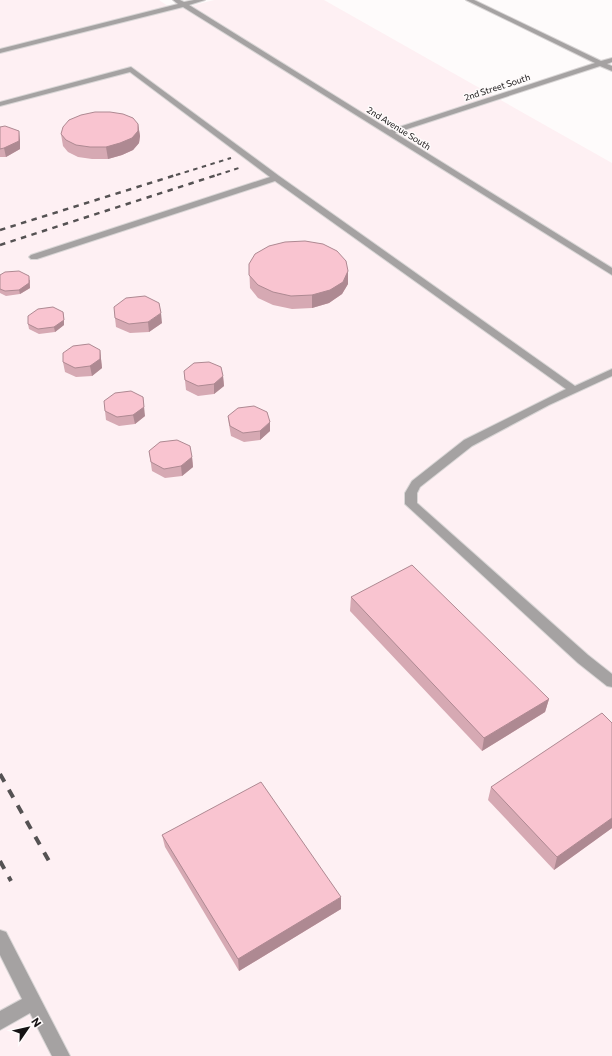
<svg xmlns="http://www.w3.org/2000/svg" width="612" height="1056" font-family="Commissioner,sans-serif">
<rect width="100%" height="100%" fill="#fefbfb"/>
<polygon fill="#fef0f3" points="0,0 159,0 174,10 214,0 324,0 612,163 612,1056 0,1056"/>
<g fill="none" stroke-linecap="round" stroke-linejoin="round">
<g stroke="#d9d6d6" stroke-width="2">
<g id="minor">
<polygon points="173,0 180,0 184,2 194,0 205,0 189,5 390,130 595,63 466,0 474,0 601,61 612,58 612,62 607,64 612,66 612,71 600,66 395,133 612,268 612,275 183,7 0,53 0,49 178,4"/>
<polygon points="131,67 279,176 575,386 612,369 612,376 549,405 472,446 420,487 417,493 417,503 588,655 612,674 612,687 607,686 578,663 405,504 405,493 412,481 464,440 566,389 275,181 37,259 31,259 29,257 31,255 270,177 130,72 0,106 0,102"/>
<polygon points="0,930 6,932 70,1056 52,1056 30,1013 0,1030 0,1011 22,999 0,955"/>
</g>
</g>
<use href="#minor" fill="#a5a2a2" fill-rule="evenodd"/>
<g stroke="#555253" stroke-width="2" stroke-dasharray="4.5 4.5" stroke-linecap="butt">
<polyline points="176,175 231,158"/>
<polyline points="217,175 242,167"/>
</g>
<g stroke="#555253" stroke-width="2.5" stroke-dasharray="5.5 5.5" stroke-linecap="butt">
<polyline points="0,230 179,174"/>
<polyline points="0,245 220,174"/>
</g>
<g stroke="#555253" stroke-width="4" stroke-dasharray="9 9" stroke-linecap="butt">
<polyline points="0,774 49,861"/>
<polyline points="0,861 11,881"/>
</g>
</g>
<g fill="#d6a9b3">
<polygon points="138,124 140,136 139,143 133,150 122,155 108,159 92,159 78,157 68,152 63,146 61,134"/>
<polygon points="0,127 20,140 20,149 6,157 0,157"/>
<polygon points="249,264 348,284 342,294 329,303 312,308 292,309 273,305 258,298 250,288"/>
<polygon points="0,275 30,280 30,288 20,294 6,296 0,293"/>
<polygon points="64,317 64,325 55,332 39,334 29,329 28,324"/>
<polygon points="115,318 162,323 149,332 130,333 116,327"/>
<polygon points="100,350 102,368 92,376 76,377 65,372 63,362"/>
<polygon points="184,371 223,376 224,386 214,394 198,396 186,390"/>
<polygon points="105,411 145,416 135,424 119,426 106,420"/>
<polygon points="228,416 270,431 260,440 244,442 231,436 229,425"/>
<polygon points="149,451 192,457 193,467 182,476 165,478 152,471"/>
<polygon points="351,597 549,699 545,712 482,751 350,611"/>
<polygon points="612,723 612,828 554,870 488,800 491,787"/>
<polygon points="162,835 341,909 239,971 165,847"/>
</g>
<g fill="#ae8992">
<polygon points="138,124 140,136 139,143 133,150 122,155 108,159 106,147"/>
<polygon points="19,131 20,140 20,149 6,157 4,148"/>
<polygon points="348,271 348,284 342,294 329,303 312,308 312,295"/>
<polygon points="29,276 30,288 20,294 19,290"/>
<polygon points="63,312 64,317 64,325 55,332 54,327"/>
<polygon points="161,313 162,323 149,332 148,322"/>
<polygon points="100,350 102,368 92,376 90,366"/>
<polygon points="223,376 224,386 214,394 214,384"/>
<polygon points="143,397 145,416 135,424 133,415"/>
<polygon points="270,422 270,431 260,440 260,431"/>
<polygon points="192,457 193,467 182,476 181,466"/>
<polygon points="549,699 545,712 482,751 484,738"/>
<polygon points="612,818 612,828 554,870 557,857"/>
<polygon points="341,897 341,909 239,971 238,959"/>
</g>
<g fill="#f9c4d0" stroke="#ae8992">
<polygon points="95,112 110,112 123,114 133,118 138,124 138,131 132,138 120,143 106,147 90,147 76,145 66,140 61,134 63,127 69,120 81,115"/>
<polygon points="5,126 19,131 19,141 4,148 0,149 0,127"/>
<polygon points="305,241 323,244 337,251 346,261 348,271 343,282 330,290 312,295 291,296 273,292 258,285 249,275 249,264 255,254 269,246 285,242"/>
<polygon points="19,271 29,276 29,283 19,290 5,291 0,289 0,275 5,272"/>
<polygon points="145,296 159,303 161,313 148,322 129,324 115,318 114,307 126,298"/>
<polygon points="53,307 63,312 64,320 54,327 38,329 28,324 28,316 38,309"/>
<polygon points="89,344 100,350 100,359 90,366 75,368 63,362 63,353 73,346"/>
<polygon points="209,362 221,367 223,376 214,384 198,386 185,380 184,371 194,363"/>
<polygon points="131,391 143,397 144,407 133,415 117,417 105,411 104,401 115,393"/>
<polygon points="254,406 267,412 270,422 260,431 243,433 230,426 228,416 238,408"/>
<polygon points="177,440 190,446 192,457 181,466 164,469 151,462 149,451 160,442"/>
<polygon points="412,565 549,699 484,738 351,597"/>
<polygon points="602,713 612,723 612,818 557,857 491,787"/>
<polygon points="261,782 341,897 238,959 162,835"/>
</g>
<g text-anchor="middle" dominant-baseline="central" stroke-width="3" stroke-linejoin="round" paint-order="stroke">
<g font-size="9" fill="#151213" stroke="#fefbfb">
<text transform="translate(497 87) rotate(-18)">2nd Street South</text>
<text transform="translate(399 128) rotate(32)">2nd Avenue South</text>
</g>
</g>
<g transform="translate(28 1028) rotate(56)" stroke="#fefbfb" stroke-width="3" paint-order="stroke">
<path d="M0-3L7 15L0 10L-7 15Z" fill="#151213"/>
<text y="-6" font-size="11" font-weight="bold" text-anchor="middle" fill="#151213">N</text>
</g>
</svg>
